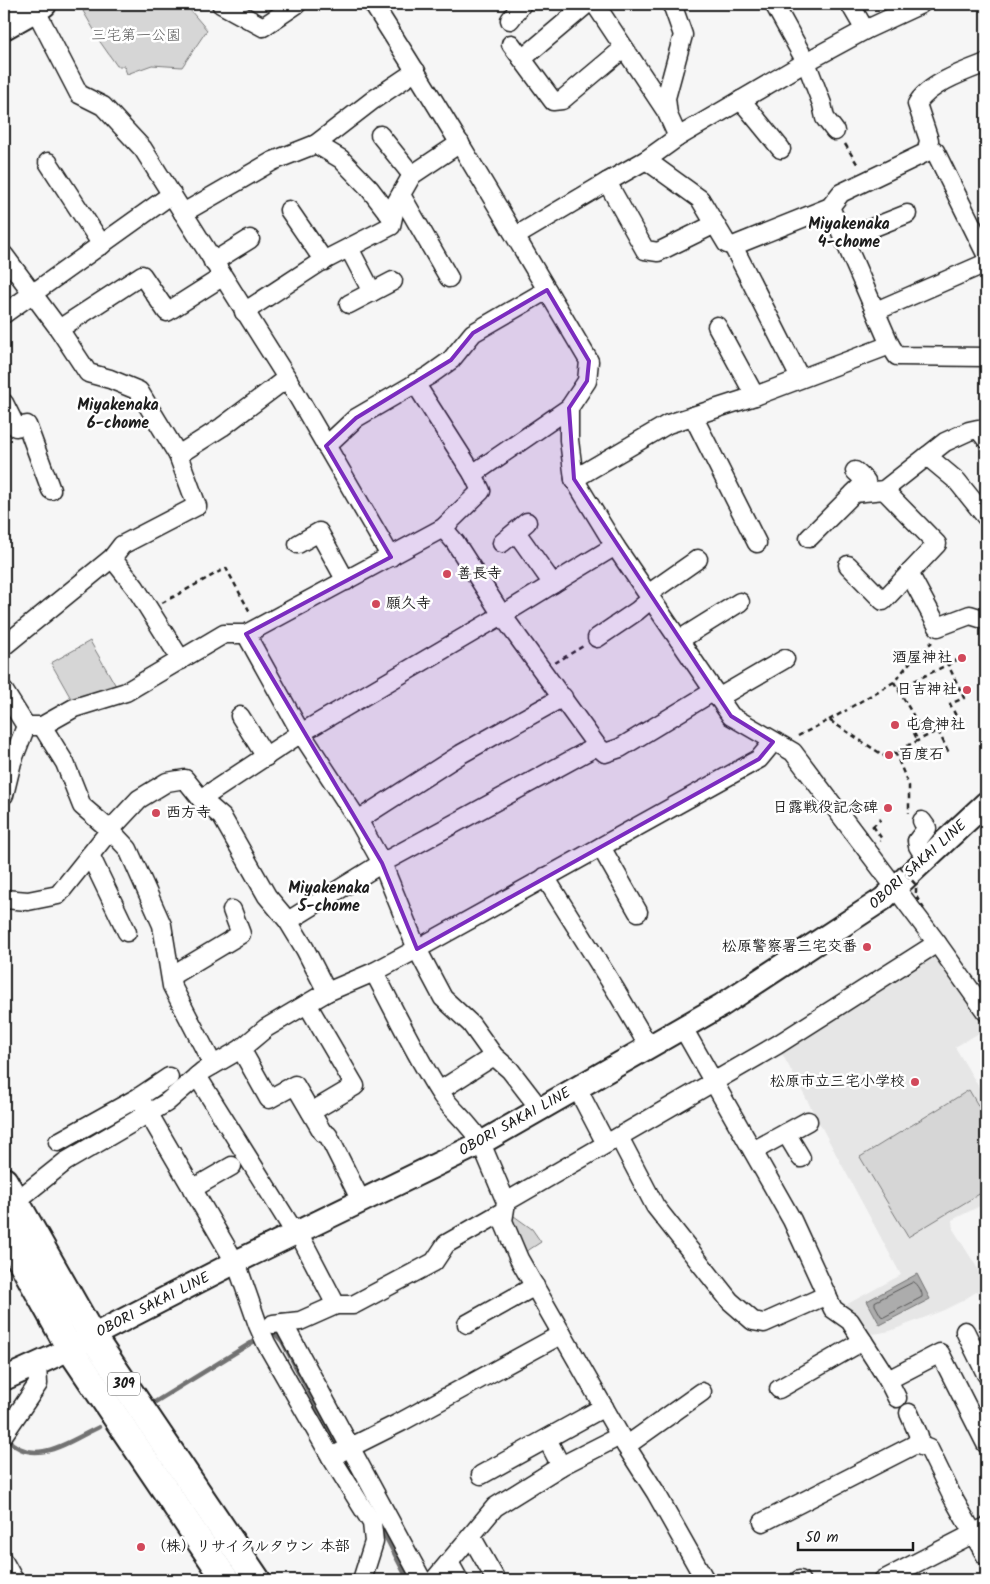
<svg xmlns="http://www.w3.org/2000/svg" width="990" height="1584" font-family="Kalam,'Klee One',sans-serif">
<rect width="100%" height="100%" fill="#f6f6f6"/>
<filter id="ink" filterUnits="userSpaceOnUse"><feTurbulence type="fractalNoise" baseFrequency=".02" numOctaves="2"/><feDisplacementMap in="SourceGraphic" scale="10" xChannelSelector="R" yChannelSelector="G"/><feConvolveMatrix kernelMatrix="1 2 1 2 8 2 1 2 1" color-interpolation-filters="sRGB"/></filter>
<g filter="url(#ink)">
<polygon fill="#e6e6e6" points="933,948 986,1025 986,1029 955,1047 986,1099 986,1203 952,1220 953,1229 986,1282 986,1286 960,1302 944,1310 890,1331 874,1334 863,1330 840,1308 901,1275 779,1048"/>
<g fill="#d6d6d6" stroke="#797979">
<polygon points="97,4 185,4 207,30 182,67 152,65 127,74 124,66 117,66 96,36 97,35 83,11"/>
<polygon points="90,641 116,686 73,702 51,663"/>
<polygon points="969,1090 986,1119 986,1190 908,1237 860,1157"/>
<polygon points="514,1216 532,1229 541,1242 524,1253 511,1229"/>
</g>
<polygon fill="#acacac" stroke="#727272" points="917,1274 930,1299 880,1325 867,1301"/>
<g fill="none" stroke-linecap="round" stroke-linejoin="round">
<path stroke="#565656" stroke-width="1" d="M 914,1282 C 918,1284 923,1293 922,1297 L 884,1317 L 881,1316 L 875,1305 L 875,1302 Z"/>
<g stroke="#727272" stroke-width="4.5">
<polyline points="268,1336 274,1333 282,1341 339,1449"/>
<polyline points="155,1402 251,1343 261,1339"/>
<path d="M 6,1438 C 34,1469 69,1441 99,1427"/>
<polyline points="342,1455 358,1484"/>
<polyline points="379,1524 408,1580"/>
</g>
<g stroke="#1c1c1c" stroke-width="21">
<g id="minor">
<polyline points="221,4 263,27 297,4"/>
<polyline points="595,4 668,114"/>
<polyline points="672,4 683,35 666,98 668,115 678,137"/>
<polyline points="774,4 806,62 822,104 825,118 835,131"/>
<polyline points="850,4 865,30"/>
<polyline points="36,11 79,94 103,106 143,149 287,378 391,557"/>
<polyline points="510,20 522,4"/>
<polyline points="511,44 553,101 562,100 624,48"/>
<polyline points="522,59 587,4"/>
<polyline points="741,100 781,149"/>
<polyline points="380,135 412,175"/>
<polyline points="316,144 341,159 369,188 392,218"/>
<polyline points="928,146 935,151 986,254"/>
<polyline points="646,160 700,199 715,224"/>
<polyline points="48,162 102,245"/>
<polyline points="607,182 646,160 678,137 806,62 865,30 921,4"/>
<polyline points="401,195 449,278"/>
<polyline points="830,207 890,345 897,356 986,357"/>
<polyline points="289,210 324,261"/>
<polyline points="183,213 273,161 316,144 373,100 416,71"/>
<path d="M 516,236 L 607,182 L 645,250 L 658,252 L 715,224 L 727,244 L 733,246 L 830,207 L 841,193 L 927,152 L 929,140 L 917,104 C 928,84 965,71 986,63"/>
<polyline points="844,239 907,214"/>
<polyline points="733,246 800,378"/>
<polyline points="349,248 372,292"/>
<polyline points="4,255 59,329 88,373 110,379 139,391 178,455 197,506 122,545 112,558 4,646"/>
<polyline points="213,262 250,239"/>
<polyline points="349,304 393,281"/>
<polyline points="876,311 986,263"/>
<polyline points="244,312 319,263 391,226 396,203 412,175 460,143"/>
<polyline points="4,314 172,194"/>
<polyline points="717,326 755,396"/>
<polyline points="59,329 142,275 167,312 222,277"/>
<polyline points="415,383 473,474"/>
<polyline points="4,403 16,427 27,425 51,490"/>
<polyline points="569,408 569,440 574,479 615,546 731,716 793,752 937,943 986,1012"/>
<polyline points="693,416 757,543"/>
<polyline points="326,446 356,418 430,375 451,360 473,333 547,290"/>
<polyline points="178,455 222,427 287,378"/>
<polyline points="927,456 957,481 986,517"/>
<polyline points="574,479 668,424 755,396 890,345"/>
<polyline points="854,493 884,490 945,442 969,431 978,429 986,439"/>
<polyline points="443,528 455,542 502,615 597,746 605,753 620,748 714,691"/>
<polyline points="516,532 553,584"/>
<polyline points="809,538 866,481 855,471"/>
<polyline points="502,543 527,522"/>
<polyline points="298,544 319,532 346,581"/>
<polyline points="112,558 135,587 181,660"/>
<polyline points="848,565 883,601 937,544 884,490"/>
<polyline points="909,573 938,627 970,615 986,620"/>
<polyline points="648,594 698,559"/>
<polyline points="246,634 301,733 358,820 382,863 417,949 443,998 471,1024 494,1056 510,1070 540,1109"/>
<polyline points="597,638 637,611 651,599"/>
<polyline points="679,640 740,602"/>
<polyline points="4,691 26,726"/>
<polyline points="718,698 785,659"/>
<polyline points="240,716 266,757"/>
<path d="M 26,726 L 42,726 L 74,708 L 126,692 L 224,634 L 246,634 L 443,528 L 481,491 L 473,474 L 569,408 L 587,381 L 589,361 C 518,241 448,121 373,4"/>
<polyline points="42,726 65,763 82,806 110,830 128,849 162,925 172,986 213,1065"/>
<polyline points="4,795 12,762 26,726"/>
<polyline points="201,799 301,733 502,615 615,546"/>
<polyline points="358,820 461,754 563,697"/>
<polyline points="922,821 927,828 917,841 918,846 926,859"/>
<polyline points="601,847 638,912"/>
<polyline points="90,855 127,932"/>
<polyline points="545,877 615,989 649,1047"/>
<polyline points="4,899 28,901 58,895 110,830 139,799 167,782 185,779 201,799 222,817 267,896 288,921 305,949 327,992"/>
<polyline points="288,921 382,863 597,746"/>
<path d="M 374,972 C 396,1013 416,1057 442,1096 C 454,1112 471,1125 481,1143 L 506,1202 L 503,1221 L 519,1259 L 626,1446 L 656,1493 L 705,1580"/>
<polyline points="171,976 241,934 232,910"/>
<polyline points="307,1004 355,1086 311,1112"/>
<polyline points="683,1028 792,1220 833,1309 850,1321 888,1380 897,1398"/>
<polyline points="241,1049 269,1099 295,1085 323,1133 328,1135 361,1201"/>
<polyline points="197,1076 295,1233"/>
<polyline points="577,1088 602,1136"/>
<polyline points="439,1091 494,1056"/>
<polyline points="139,1097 235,1262"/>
<polyline points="786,1133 801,1158"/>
<polyline points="619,1137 655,1206 730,1301 753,1321 764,1323 827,1295"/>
<polyline points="58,1142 139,1097 169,1077"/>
<polyline points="753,1151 808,1121"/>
<polyline points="192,1189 232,1166"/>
<polyline points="15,1202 65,1162 166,1103 203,1071 241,1049 266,1028 327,992 374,972 417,949 759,759 773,742"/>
<polyline points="506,1202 777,1045 937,943"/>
<polyline points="298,1232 336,1305"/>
<polyline points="236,1262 258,1325 266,1343 331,1457 401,1422 562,1334"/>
<polyline points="283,1323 422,1580"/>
<polyline points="273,1324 300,1321 336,1305 353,1305 434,1262 446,1244 504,1211"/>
<polyline points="467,1324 535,1286"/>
<polyline points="965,1331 986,1374"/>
<polyline points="888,1380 940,1353 986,1444"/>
<polyline points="779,1389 863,1341"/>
<polyline points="909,1413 919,1436 916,1444"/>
<polyline points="4,1434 38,1384 37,1363"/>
<polyline points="547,1439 561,1466"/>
<polyline points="626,1446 702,1392"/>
<polyline points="331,1457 372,1523 374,1542 362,1580"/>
<polyline points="481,1475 604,1407"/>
<polyline points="763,1522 916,1444 929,1449 953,1498 986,1556"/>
<polyline points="471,1536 496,1580"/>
<polyline points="4,1562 14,1580"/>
<polyline points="449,1562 459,1580"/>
<polyline points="434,1580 495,1507 561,1466 620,1436"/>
<polyline points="799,1580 800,1580"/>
<polyline points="883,1580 986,1527"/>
</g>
</g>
<g stroke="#1c1c1c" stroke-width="26">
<polyline id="major" points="4,1379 70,1349 92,1336 236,1262 481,1143 722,1005 883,899 986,803"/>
</g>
<g stroke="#1c1c1c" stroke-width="30">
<g id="highway">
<polyline points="4,26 43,4"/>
<polyline points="4,1181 92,1336 257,1580"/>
<polyline points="4,1230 70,1349 226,1580"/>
</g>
</g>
<g stroke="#1c1c1c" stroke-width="2.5" stroke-dasharray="5 4" stroke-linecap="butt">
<polyline points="845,144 859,167"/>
<polyline points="162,603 226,568 251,614"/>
<polyline points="916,657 932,642"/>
<polyline points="555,663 585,645"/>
<polyline points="894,682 917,722 924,737"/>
<polyline points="898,689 957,660"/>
<polyline points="851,707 894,682 912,660"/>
<polyline points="829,720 847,710"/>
<polyline points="938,731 949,753"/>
<polyline points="914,733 918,741"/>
<polyline points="798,736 829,720 886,757 958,720 950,704 964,698 943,654"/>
<polyline points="895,752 909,786 909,813"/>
<polyline points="873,826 882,839 880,841"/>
<polyline points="872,827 881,819"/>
</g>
<use href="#minor" stroke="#fff" stroke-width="18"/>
<use href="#major" stroke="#fff" stroke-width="22"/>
<use href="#highway" stroke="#fff" stroke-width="26"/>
<polyline stroke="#1c1c1c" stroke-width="2.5" stroke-dasharray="5 4" stroke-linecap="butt" points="900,867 916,885 916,896 924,909"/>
</g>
</g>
<path fill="#7b2cbf" fill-opacity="0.2" stroke="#7b2cbf" stroke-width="4" stroke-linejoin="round" d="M 547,290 L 589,361 L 587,381 L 569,408 L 574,479 L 731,716 L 773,742 L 759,759 L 417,949 L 382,863 L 246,634 L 391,557 L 326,446 L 356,418 L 451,360 L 473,333 Z"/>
<g fill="#d1495b" stroke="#fff" stroke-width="2">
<circle cx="447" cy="574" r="5"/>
<circle cx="376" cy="604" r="5"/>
<circle cx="962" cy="658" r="5"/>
<circle cx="967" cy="690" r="5"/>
<circle cx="895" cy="725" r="5"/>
<circle cx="889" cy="755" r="5"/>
<circle cx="888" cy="808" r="5"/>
<circle cx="156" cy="813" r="5"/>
<circle cx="867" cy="947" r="5"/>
<circle cx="915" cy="1082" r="5"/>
<circle cx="141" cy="1547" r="5"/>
</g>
<g text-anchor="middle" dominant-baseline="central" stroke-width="5" stroke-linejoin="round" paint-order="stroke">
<rect fill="#fff" stroke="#606060" stroke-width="1" x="108" y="1372.5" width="32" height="23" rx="4"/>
<g font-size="14" font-weight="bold" fill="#1c1c1c">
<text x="124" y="1384">309</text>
</g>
<g font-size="15" fill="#5d5d5d" stroke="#fff">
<text x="136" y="36">三宅第一公園</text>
</g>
<g font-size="15" font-weight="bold" fill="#1c1c1c" stroke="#fff" text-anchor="start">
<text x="457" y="574">善長寺</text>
<text x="386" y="604">願久寺</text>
<text x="952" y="658" text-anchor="end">酒屋神社</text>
<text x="957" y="690" text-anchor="end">日吉神社</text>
<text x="905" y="725">屯倉神社</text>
<text x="899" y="755">百度石</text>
<text x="878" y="808" text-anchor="end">日露戦役記念碑</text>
<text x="166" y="813">西方寺</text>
<text x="857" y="947" text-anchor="end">松原警察署三宅交番</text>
<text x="905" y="1082" text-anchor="end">松原市立三宅小学校</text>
<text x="151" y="1547">（株）リサイクルタウン 本部</text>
</g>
<g font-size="15" fill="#1c1c1c" stroke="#fff">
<text transform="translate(918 865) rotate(-42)">OBORI SAKAI LINE</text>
<text transform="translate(515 1122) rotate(-29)">OBORI SAKAI LINE</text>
<text transform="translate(153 1305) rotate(-27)">OBORI SAKAI LINE</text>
</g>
<g font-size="16" font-weight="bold" fill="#1c1c1c" stroke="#fff">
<text x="849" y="224">Miyakenaka<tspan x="849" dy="18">4-chome</tspan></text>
<text x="118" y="405">Miyakenaka<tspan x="118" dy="18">6-chome</tspan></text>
<text x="329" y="888">Miyakenaka<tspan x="329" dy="18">5-chome</tspan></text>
</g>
</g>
<rect width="990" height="1584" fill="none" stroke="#fff" stroke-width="20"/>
<rect x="10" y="10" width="970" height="1564" fill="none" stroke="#1c1c1c" stroke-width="2" filter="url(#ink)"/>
<path d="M798 1542v8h115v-8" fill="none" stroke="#1c1c1c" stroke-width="2.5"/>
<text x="805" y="1542" font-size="15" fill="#1c1c1c" stroke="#ffffff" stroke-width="4" paint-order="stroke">50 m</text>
</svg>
